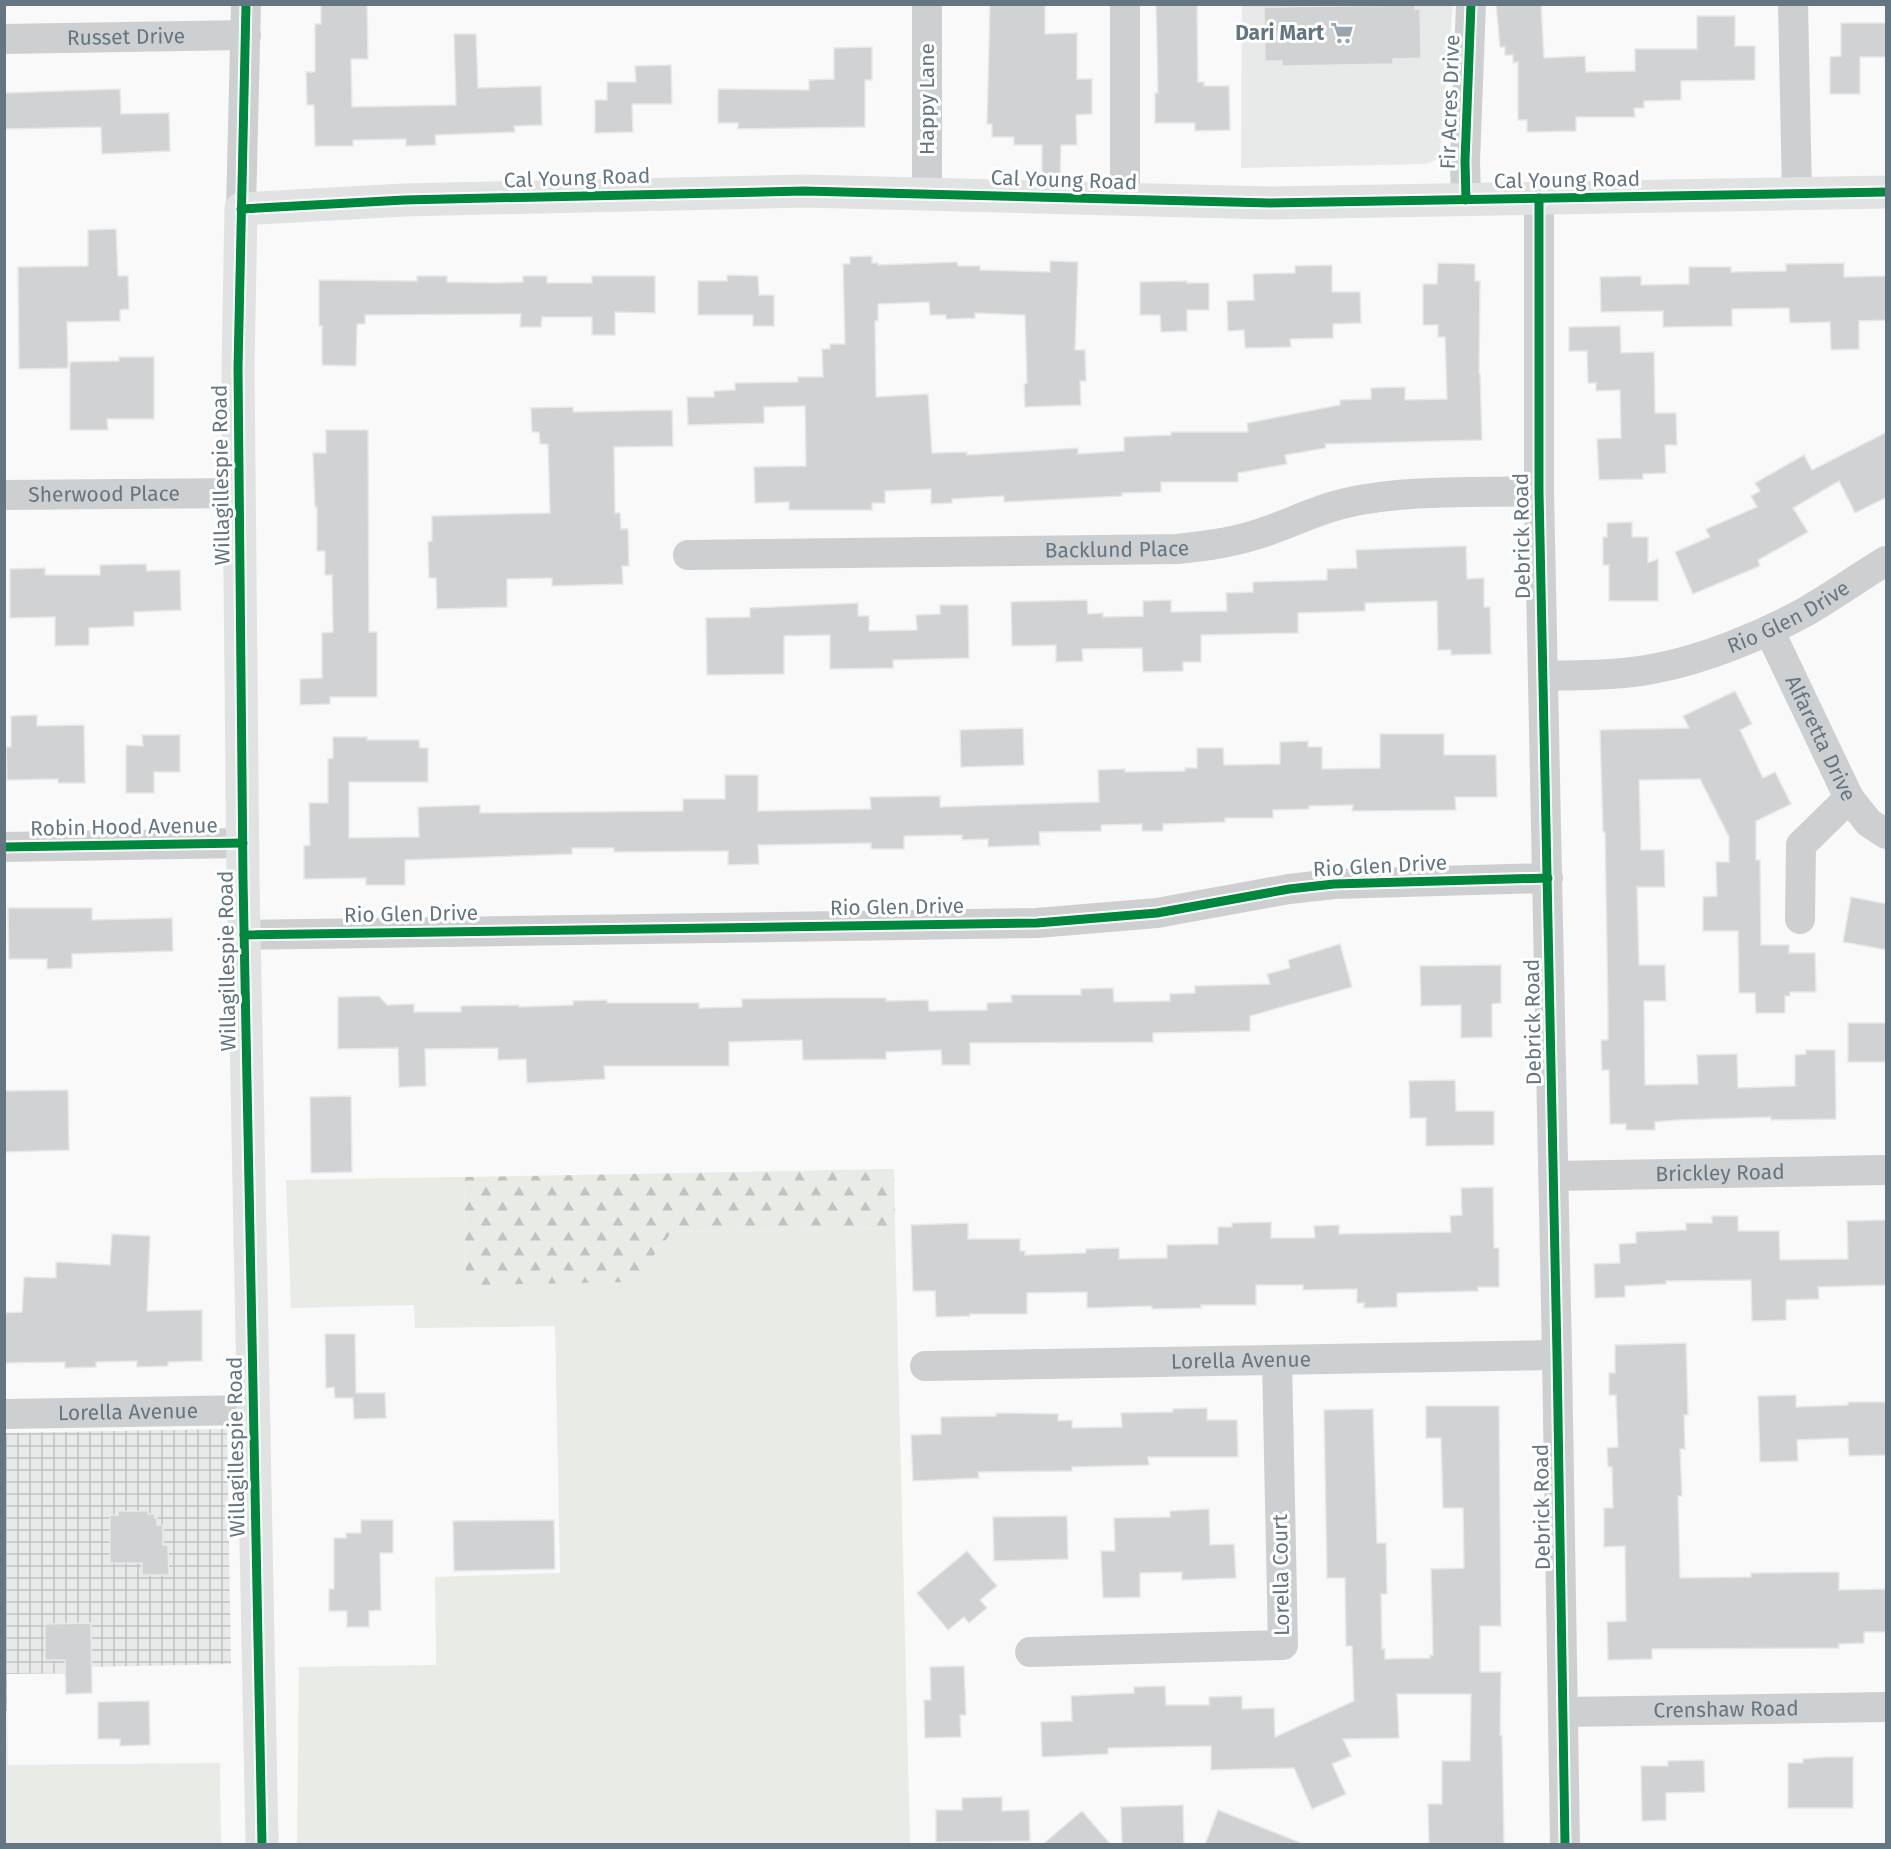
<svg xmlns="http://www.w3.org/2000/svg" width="1891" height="1849" font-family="'Fira Sans',sans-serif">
<defs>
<pattern id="industrial-grid" width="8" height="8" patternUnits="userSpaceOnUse" patternTransform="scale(1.5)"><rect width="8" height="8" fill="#e8e9e9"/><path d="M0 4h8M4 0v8" fill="none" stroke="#c0c1c2"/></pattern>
<pattern id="forest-firs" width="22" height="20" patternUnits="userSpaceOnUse" patternTransform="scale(1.5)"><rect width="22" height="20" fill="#e8ebe6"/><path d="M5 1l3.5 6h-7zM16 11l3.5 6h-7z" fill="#c0c3c0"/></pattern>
</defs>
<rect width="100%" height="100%" fill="#f9f9f9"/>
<polygon fill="#e8e9e9" points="1242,5 1453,5 1440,151 1436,160 1426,164 1241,168"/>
<polygon fill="url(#industrial-grid)" points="227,1429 231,1664 90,1667 90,1673 7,1674 7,1711 5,1711 4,1433"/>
<g fill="#e8ebe6">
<polygon points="464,1177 466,1284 633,1282 672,1232 895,1228 910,1844 297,1844 299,1667 436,1665 435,1577 560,1573 555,1326 415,1328 414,1305 291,1308 286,1180"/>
<polygon points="5,1711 7,1711 8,1765 220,1763 221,1844 5,1844"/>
</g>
<polygon fill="url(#forest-firs)" points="894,1169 895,1228 672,1232 633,1282 466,1285 464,1177"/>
<g fill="#d0d2d3" stroke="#e8e8e8" stroke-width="1.5">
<polygon points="321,4 367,4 368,59 351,59 352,107 456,105 454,34 476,34 478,88 541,86 542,125 514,126 515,132 435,135 436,145 406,146 406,139 353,140 353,146 315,146 314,105 307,105 306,72 315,72 315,24 321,24"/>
<polygon points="990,4 1045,4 1045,34 1077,33 1077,79 1092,79 1092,114 1076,115 1077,145 1061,145 1060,179 1042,178 1042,145 1014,145 1014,137 992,137 992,124 987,124"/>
<polygon points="1156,4 1197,4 1198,82 1204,82 1204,86 1229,86 1230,130 1195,131 1195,123 1155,123 1155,93 1158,93"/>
<polygon points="1496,4 1541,4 1544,58 1585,56 1586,72 1635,71 1635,49 1697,49 1697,16 1735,16 1735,46 1755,46 1755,80 1681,81 1681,100 1644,101 1644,108 1634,108 1635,117 1576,117 1576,131 1527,132 1527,120 1518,120 1518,62 1513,63 1513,55 1505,55 1505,47 1500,47"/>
<polygon points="1415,5 1415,9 1420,9 1421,58 1393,59 1393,64 1282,66 1282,61 1265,61 1264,7"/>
<polygon points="1841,23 1886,23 1887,57 1860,57 1860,94 1830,94 1830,57 1841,56"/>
<polygon points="872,47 872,80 865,80 865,127 738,129 738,123 718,123 718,89 809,90 809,80 834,79 834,48"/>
<polygon points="671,65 672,104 632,104 633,132 595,133 595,100 607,100 607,82 636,82 635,66"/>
<polygon points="120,89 121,114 169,113 170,151 102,154 101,127 4,129 4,93"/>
<polygon points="116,229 118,276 128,276 129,309 120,310 120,321 67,322 68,368 19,369 18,267 88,266 88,230"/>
<polygon points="872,256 872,263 878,263 878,265 957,262 958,266 980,266 980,270 1050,272 1050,261 1078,262 1075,350 1085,350 1086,381 1080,381 1081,405 1025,407 1024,384 1027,383 1025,315 975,313 975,318 946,319 946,315 930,315 929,302 878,304 878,321 875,321 876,397 928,394 932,453 967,452 967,455 1078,448 1078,454 1124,451 1124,437 1171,435 1171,432 1248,432 1247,423 1340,405 1340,400 1371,399 1371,388 1405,387 1405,400 1447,399 1445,337 1438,337 1438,325 1423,325 1423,284 1437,284 1438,263 1475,264 1475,281 1480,281 1479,373 1480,373 1482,440 1325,444 1326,448 1285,455 1287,464 1238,473 1238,482 1161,482 1161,492 1122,493 1122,496 1004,502 1004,496 952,499 952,503 931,504 931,489 885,491 885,503 872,503 872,510 789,510 789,502 755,503 754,467 806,466 805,406 764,407 764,423 688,425 687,397 714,397 714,391 735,390 735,383 798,382 798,377 823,377 822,349 830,349 830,344 845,344 843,264 850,264 850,257"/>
<polygon points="1844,263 1844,277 1887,276 1887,320 1859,321 1859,349 1831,350 1830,322 1790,323 1789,308 1732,309 1732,326 1663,327 1663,311 1601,312 1600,277 1641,276 1641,285 1689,284 1689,267 1731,267 1731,272 1786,271 1786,264"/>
<polygon points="1332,265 1332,292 1360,292 1361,323 1333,324 1333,338 1290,339 1291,347 1245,348 1244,330 1228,331 1227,301 1254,300 1253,274 1295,273 1295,266"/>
<polygon points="727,275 758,276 759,295 774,295 774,326 753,326 753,315 698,315 698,281 727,281"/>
<polygon points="417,276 447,276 447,282 496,283 523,282 523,276 547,276 547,283 592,283 592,276 655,276 655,313 615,312 615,335 592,335 592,317 542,317 541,327 520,327 521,314 365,315 365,324 357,324 356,366 322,365 322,326 319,326 319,280 417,281"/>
<polygon points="1187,281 1187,283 1209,283 1209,310 1187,310 1187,331 1161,332 1160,315 1140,315 1140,282"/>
<polygon points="1620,326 1621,353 1654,352 1655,413 1676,413 1677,445 1665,445 1666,473 1643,474 1643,479 1599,480 1597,439 1621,438 1620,390 1596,391 1596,383 1588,383 1587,351 1569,351 1569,327"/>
<polygon points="119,357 154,357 154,419 107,419 108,430 70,430 70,362 119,361"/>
<polygon points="573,407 573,412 672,410 673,446 614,447 615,513 620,513 621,529 628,529 629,566 622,566 623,584 552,586 552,578 507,579 507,607 437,609 436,578 429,578 428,542 432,541 432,516 550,513 548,444 540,444 539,432 532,432 531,408"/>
<polygon points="326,430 368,430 369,632 377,632 377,697 330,697 330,704 300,705 300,679 322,678 322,633 333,632 332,575 325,575 325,551 317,551 317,507 315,507 313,453 326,453"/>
<polygon points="1887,432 1887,497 1855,513 1839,481 1793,508 1808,532 1758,560 1760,566 1693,594 1675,552 1710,537 1706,529 1757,507 1751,496 1760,491 1755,483 1804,455 1812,470"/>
<polygon points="1632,522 1632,537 1648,537 1648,563 1658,559 1658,601 1609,601 1609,565 1603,565 1603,537 1607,537 1607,523"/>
<polygon points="1466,546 1467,579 1484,578 1484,607 1490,607 1491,654 1451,655 1451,650 1438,650 1437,601 1365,603 1365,611 1298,613 1298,633 1201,635 1201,662 1183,662 1183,671 1143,672 1142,648 1082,649 1083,661 1056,662 1056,645 1012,646 1011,602 1087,600 1088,614 1103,613 1103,617 1143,616 1143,601 1171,600 1171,612 1227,611 1226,593 1253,592 1253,582 1327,580 1327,569 1357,568 1356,550"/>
<polygon points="146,564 147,571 180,570 181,610 134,612 134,626 89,628 89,645 55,646 55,617 10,618 10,569 45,568 45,575 100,575 100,565"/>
<polygon points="858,603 858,616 869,616 869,631 917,630 916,615 940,614 940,605 968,605 969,658 893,660 893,668 830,669 830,635 784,636 784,674 707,675 706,618 750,617 750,608"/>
<polygon points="1735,691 1752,724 1740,730 1763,778 1775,772 1791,804 1756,821 1756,860 1760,860 1761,945 1789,945 1789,953 1815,953 1816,992 1790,992 1790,996 1785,996 1785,1013 1756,1013 1755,993 1739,993 1738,931 1703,931 1703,897 1717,896 1716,862 1729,862 1729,837 1700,779 1639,780 1641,850 1664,850 1665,887 1637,887 1639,965 1665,965 1666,1001 1644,1001 1645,1085 1698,1084 1697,1055 1737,1054 1738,1088 1795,1086 1795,1055 1806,1054 1806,1050 1835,1050 1836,1119 1771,1120 1771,1117 1677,1120 1655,1122 1655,1130 1626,1130 1626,1124 1610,1124 1609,1070 1602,1070 1601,1040 1608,1040 1608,1012 1605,832 1603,832 1600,730 1689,728 1683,716"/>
<polygon points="37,715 37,726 84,725 85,783 58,783 58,779 7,780 6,747 11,747 11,716"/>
<polygon points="1023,728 1024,765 961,767 960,730"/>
<polygon points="1380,734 1444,734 1444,755 1496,755 1497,797 1455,797 1456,810 1352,811 1353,805 1309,806 1309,809 1273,810 1273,818 1225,818 1225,822 1163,824 1163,831 1142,831 1142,824 1101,825 1101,831 1039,832 1040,845 988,847 988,839 962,840 962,835 904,836 904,849 871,849 871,843 758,845 759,864 728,865 728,851 614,852 614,848 572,848 572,854 405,860 405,885 366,885 366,878 304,879 304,846 310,845 309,803 328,803 328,759 333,758 333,737 367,737 367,740 419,740 420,748 428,748 428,782 349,782 349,838 419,837 418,807 480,805 480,813 683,811 683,799 725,799 725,775 758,775 758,811 871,809 870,797 940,796 940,807 1099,802 1098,770 1125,769 1125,772 1185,771 1185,768 1197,768 1197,748 1223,748 1224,765 1280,764 1280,742 1308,741 1308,747 1322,747 1322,769 1380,768"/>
<polygon points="142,735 180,735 180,772 154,772 154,793 126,793 126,745 143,746"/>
<polygon points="1851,897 1887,904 1887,950 1843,942"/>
<polygon points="8,908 92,908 92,920 172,918 173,951 72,954 72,968 47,969 47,959 9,959"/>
<polygon points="1340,944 1352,987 1250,1016 1250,1031 1153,1033 1153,1042 970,1043 970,1065 942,1065 941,1050 886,1052 886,1059 803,1060 802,1040 729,1042 729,1066 604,1066 605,1079 527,1083 526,1059 498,1060 498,1048 425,1049 426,1086 399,1087 398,1048 338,1049 338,997 379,996 387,1005 414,1004 414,1012 461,1012 461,1006 519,1005 519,1007 573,1005 573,1001 607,1000 607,1003 699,1003 699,1008 742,1007 742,999 828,998 886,998 886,1001 928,1000 929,1011 987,1010 987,1003 1012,1002 1011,995 1081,995 1081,989 1113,988 1114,1002 1170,1001 1170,994 1195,993 1195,986 1270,984 1267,974 1290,968 1288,960"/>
<polygon points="1501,965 1501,1003 1492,1004 1492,1037 1461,1038 1461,1005 1421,1006 1420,966"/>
<rect x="1848" y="1023" width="39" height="39"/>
<polygon points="1455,1080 1456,1111 1494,1111 1494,1145 1426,1146 1426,1118 1410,1118 1409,1081"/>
<polygon points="68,1090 69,1150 4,1152 4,1091"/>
<polygon points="351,1096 352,1172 311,1173 310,1097"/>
<polygon points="1493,1187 1494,1248 1499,1248 1499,1287 1478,1287 1478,1291 1397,1293 1397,1307 1364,1308 1364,1303 1357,1303 1357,1289 1303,1290 1303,1285 1256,1285 1256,1305 1201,1305 1201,1308 1152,1309 1152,1306 1087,1308 1087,1292 1027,1293 1027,1314 970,1314 970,1316 936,1317 935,1291 913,1291 911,1225 968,1223 968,1239 1020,1239 1020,1251 1025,1251 1025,1255 1086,1253 1086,1249 1119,1248 1119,1259 1167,1258 1167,1245 1218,1244 1218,1227 1232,1227 1232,1223 1271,1222 1271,1238 1315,1238 1314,1226 1339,1225 1339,1234 1451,1232 1450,1216 1462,1215 1461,1188"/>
<polygon points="1712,1216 1738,1216 1738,1231 1779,1231 1780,1260 1848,1259 1847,1221 1887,1220 1887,1285 1818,1287 1819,1299 1786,1300 1786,1320 1752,1321 1751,1280 1666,1281 1666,1284 1625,1286 1625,1297 1595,1298 1594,1264 1620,1263 1619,1244 1636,1243 1636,1232 1686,1230 1686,1223 1712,1223"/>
<polygon points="112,1234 150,1236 147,1311 202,1310 202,1361 168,1362 168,1366 137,1367 137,1361 96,1362 96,1367 65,1368 65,1362 4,1363 4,1313 22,1312 24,1277 56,1278 56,1262 110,1265"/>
<polygon points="325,1334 355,1334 356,1393 385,1393 386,1418 354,1419 353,1398 335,1398 334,1387 326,1388"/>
<polygon points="1686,1343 1688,1415 1684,1415 1685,1449 1680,1449 1682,1496 1678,1496 1680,1578 1751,1577 1751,1573 1839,1572 1839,1590 1887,1589 1887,1632 1864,1632 1864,1643 1839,1644 1839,1648 1652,1649 1652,1659 1608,1660 1607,1622 1626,1621 1625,1546 1604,1547 1604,1508 1613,1508 1612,1467 1608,1467 1607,1448 1618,1447 1616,1395 1609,1395 1609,1373 1615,1373 1615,1345"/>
<polygon points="1796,1395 1796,1407 1848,1405 1848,1402 1887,1402 1887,1455 1849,1456 1848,1438 1797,1440 1798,1461 1760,1462 1758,1396"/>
<polygon points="1426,1406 1499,1406 1501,1626 1480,1626 1480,1672 1501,1672 1500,1735 1502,1735 1504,1845 1429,1845 1428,1804 1442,1804 1442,1761 1470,1761 1471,1694 1397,1694 1399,1738 1343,1739 1351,1756 1332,1764 1346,1794 1312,1809 1294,1768 1211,1770 1211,1746 1108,1748 1108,1754 1042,1757 1041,1722 1072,1721 1071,1696 1134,1693 1134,1687 1165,1686 1166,1705 1209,1705 1209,1697 1242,1696 1242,1709 1274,1708 1275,1737 1354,1701 1352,1646 1346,1646 1345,1578 1327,1578 1324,1410 1373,1409 1377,1543 1386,1543 1387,1594 1381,1594 1382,1649 1385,1649 1385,1659 1430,1658 1430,1655 1433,1655 1431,1569 1464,1568 1463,1508 1443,1508 1441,1438 1426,1438"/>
<polygon points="1207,1408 1207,1420 1237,1420 1238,1457 1148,1457 1149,1465 1072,1467 1072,1471 978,1472 979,1478 913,1481 911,1435 941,1434 941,1417 996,1416 996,1413 1058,1414 1058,1421 1072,1420 1072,1428 1122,1427 1121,1413 1173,1412 1173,1409"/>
<polygon points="1209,1509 1210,1545 1234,1544 1236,1578 1182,1580 1182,1572 1140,1573 1140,1597 1103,1598 1101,1551 1115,1551 1114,1518 1170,1517 1170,1511"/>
<polygon points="118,1511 148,1511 148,1514 154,1514 155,1518 157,1518 157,1525 163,1525 163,1545 168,1545 169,1575 142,1575 142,1563 110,1563 110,1515 118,1515"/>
<polygon points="1067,1516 1068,1559 994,1561 993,1517"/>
<polygon points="361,1520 393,1520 393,1553 380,1553 381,1610 369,1611 369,1627 347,1627 347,1611 329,1611 329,1589 334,1589 334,1538 346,1538 346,1533 361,1533"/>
<polygon points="554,1520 555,1569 454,1571 453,1521"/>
<polygon points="967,1551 997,1586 980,1600 987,1608 969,1623 964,1617 948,1630 917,1593"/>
<polygon points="91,1623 92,1693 66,1694 65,1660 45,1660 45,1624"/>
<polygon points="964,1666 966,1715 960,1715 961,1737 925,1738 924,1700 931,1700 930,1667"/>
<polygon points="149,1701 150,1745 120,1746 120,1739 98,1739 98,1702"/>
<polygon points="1827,1757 1853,1757 1853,1808 1788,1808 1788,1763 1803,1763 1803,1759"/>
<polygon points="1704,1760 1705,1792 1666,1793 1666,1820 1642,1821 1641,1766 1668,1766 1668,1761"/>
<polygon points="1002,1797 1002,1811 1029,1810 1030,1841 936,1842 936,1810 962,1810 962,1798"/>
<polygon points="1183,1805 1184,1845 1122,1845 1121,1807"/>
<polygon points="1218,1810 1301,1843 1301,1845 1205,1845"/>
<polygon points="1082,1811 1111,1845 1042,1845"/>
</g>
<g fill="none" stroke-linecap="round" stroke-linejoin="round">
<g stroke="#cecfd0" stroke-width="30">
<polyline points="927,4 927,194"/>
<polyline points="1125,4 1125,200"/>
<polyline points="1793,4 1797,194"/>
<path id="s1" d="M 4,39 L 246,35"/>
<polyline points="1539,198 1539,491 1557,1355 1565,1844"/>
<polyline points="1466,200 1465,161 1471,4"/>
<polyline points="241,209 246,4"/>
<path id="s2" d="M 4,495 L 240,493"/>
<path id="s3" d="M 688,555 L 1178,549 C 1204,546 1230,543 1255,535 C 1286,526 1314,510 1346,503 C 1408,489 1475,493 1539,491"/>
<path id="s4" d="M 1769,630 L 1849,798 L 1869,823 L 1886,834"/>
<path id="s5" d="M 1543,676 C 1581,675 1619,676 1657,668 C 1705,659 1763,635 1805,612 C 1833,596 1859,577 1886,561"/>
<polyline points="4,847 243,843"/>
<polyline points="1800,919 1801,845 1849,798"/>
<polyline points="244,935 1037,923 1157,913 1289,889 1334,884 1548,878"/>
<path id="s6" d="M 1554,1176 L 1886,1170"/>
<path id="s7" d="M 925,1366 L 1557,1355"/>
<path id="s8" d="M 4,1414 L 253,1410"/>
<polyline points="1030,1652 1283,1645 1277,1360"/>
<path id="s9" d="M 1564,1712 L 1886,1707"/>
</g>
<polyline stroke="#e1e2e2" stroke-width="33" points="262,1844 243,879 238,368 241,209 404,200 804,191 1270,203 1886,192"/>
<g stroke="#fff" stroke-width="13">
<g id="cycleway">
<polyline points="246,4 238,368 243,879 262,1844"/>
<polyline points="1539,198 1539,491 1557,1355 1565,1844"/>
<polyline points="1466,200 1465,161 1471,4"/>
<polyline points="241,209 404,200 804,191 1270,203 1886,192"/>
<polyline points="4,847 243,843"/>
<polyline points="244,935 1037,923 1157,913 1289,889 1334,884 1548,878"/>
</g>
</g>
<use href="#cycleway" stroke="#00873e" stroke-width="9"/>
</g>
<defs>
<g id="supermarket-bare" transform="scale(1.8)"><path d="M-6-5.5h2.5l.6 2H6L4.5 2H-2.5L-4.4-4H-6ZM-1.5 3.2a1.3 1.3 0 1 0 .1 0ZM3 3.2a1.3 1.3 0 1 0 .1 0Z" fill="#99a4ac" stroke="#fff" stroke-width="2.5" paint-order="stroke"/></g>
</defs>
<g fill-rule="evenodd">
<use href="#supermarket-bare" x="1342" y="33"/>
</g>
<g text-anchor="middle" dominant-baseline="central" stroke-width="6" stroke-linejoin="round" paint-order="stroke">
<g font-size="21" font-weight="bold" fill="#657683" stroke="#fff" text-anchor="end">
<text x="1324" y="33">Dari Mart</text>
</g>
<g font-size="21" fill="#657683" stroke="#fff">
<text stroke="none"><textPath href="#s1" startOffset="122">Russet Drive</textPath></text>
<text transform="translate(927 99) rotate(-90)">Happy Lane</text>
<text transform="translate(1450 102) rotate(-88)">Fir Acres Drive</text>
<text transform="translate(577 178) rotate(-2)">Cal Young Road</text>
<text transform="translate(1064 180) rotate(2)">Cal Young Road</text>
<text transform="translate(1567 180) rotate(-1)">Cal Young Road</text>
<text transform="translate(221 475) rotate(-91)">Willagillespie Road</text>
<text stroke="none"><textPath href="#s2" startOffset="100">Sherwood Place</textPath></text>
<text transform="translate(1522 536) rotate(-91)">Debrick Road</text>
<text stroke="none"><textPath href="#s3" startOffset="429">Backlund Place</textPath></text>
<text stroke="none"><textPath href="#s5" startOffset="256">Rio Glen Drive</textPath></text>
<text stroke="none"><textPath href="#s4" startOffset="120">Alfaretta Drive</textPath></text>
<text transform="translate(124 827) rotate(-1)">Robin Hood Avenue</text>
<text transform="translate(1380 866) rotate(-3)">Rio Glen Drive</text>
<text transform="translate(897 907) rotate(-1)">Rio Glen Drive</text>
<text transform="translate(411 914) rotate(-1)">Rio Glen Drive</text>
<text transform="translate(227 961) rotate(-91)">Willagillespie Road</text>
<text transform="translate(1533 1022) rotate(-91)">Debrick Road</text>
<text stroke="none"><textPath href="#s6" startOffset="166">Brickley Road</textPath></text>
<text stroke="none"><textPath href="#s7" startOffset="316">Lorella Avenue</textPath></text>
<text stroke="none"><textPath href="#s8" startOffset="124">Lorella Avenue</textPath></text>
<text transform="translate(236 1447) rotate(-91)">Willagillespie Road</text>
<text transform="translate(1542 1507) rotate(-91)">Debrick Road</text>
<text transform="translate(1281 1575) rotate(-91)">Lorella Court</text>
<text stroke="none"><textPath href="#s9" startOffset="162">Crenshaw Road</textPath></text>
</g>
</g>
<rect width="1891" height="1849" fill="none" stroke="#657683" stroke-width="12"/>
</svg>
